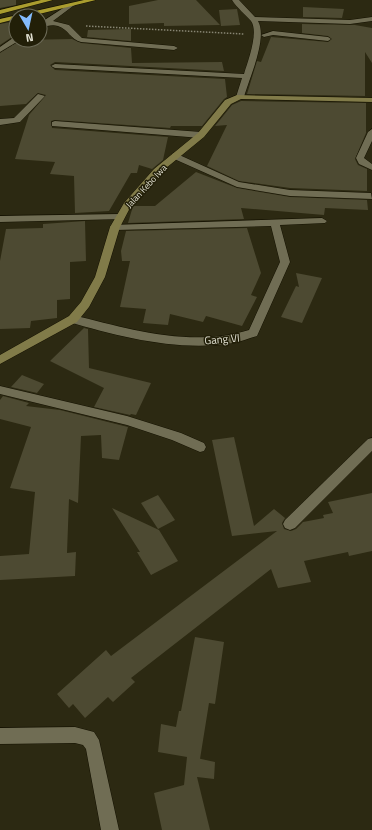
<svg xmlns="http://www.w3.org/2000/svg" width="372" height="830" font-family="'Titillium Web',sans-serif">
<rect width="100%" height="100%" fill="#2c2912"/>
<g fill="#4d4a32">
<polygon points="0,0 16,0 16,5 0,8"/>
<polygon points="158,0 196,0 220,25 164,26 164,23 129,24 129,6"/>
<polygon points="303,7 344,9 342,18 303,17"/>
<polygon points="237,9 240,25 221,26 219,10"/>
<polygon points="16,21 16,37 12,37 0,45 0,24"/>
<polygon points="302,24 355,25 372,28 372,63 365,52 365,96 247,94 257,61 261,62 271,37 328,42 332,39 328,36 302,33"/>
<polygon points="131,29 131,41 87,37 88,30"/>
<polygon points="72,39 81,43 131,48 132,63 222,62 224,71 55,62 50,65 55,70 225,79 227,97 224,99 202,126 171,126 170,128 55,120 51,121 52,128 168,137 163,160 152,169 139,165 137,173 131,173 109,211 75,213 74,176 50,174 55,162 15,159 29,115 46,95 38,93 26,104 0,106 0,53 21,40"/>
<polygon points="241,101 366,103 366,133 355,159 358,165 367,169 367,191 290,188 239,181 207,166 227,125 215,126 232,105"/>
<polygon points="196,172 237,188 290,197 367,200 368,210 325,208 324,215 241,208 244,219 128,223 133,206 155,206"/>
<polygon points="85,221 86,261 70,262 70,299 57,300 57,318 31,321 30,328 0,329 0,261 6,229 43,228 43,224"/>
<polygon points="247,228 261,273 251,295 257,297 242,326 206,316 203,322 170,314 168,325 143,323 146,309 120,307 130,261 122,261 121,251 126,231"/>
<polygon points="296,273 322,278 302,323 281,317 296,286 299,287"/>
<polygon points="84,328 88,329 89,368 151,383 136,415 131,414 130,415 94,407 104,388 50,361"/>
<polygon points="22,375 44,384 37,393 11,387"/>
<polygon points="3,396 29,403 26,406 60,410 128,427 119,460 102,458 101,435 81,436 78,503 69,499 67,553 76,552 75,576 0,580 0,556 29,554 35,492 10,488 31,427 0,419 0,400"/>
<polygon points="234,437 254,526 274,509 285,518 282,523 284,529 291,531 296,529 303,522 324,518 323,515 333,513 328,502 372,493 372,551 349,556 348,552 304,561 311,582 278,588 271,569 131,678 135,682 113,702 108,697 85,718 73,704 69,708 57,694 106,650 111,656 277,531 232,536 212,440"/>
<polygon points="158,495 175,520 158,529 141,503"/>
<polygon points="112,508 159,530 178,561 151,575 137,552 140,552"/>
<polygon points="195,637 224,642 215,704 209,703 200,759 192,757 215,762 214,779 197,777 210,830 162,830 154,793 184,785 187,757 158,752 161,724 176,727 179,711 181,711"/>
</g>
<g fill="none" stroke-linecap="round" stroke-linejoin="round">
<g stroke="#141100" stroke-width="1">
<polygon id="lane" points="273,31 328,37 331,39 328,41 273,35 264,37 261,35"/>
</g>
<g stroke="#141100" stroke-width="1">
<g id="street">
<path d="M 232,0 L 239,0 L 255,17 L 350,20 L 372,17 L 372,21 L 350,24 L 258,21 C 268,38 249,79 244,97 L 240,99 L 236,97 L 242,78 L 55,68 L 51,66 L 55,64 L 244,74 C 248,61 259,32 251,21 C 245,14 237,8 232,0 Z"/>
<path d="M 71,3 L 75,5 L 73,6 L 53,21 L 69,25 L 82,38 L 174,46 L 178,48 L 174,50 L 81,42 C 71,40 68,29 58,26 C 51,24 47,27 40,27 L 40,23 Z"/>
<polygon points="13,38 20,40 0,52 0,47"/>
<polygon points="38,94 45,96 20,122 0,125 0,119 14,118"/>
<polygon points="55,121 201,132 205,135 201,138 52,126 52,122"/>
<polygon points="372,129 372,141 364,158 372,164 372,170 359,164 356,158 368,132"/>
<polygon points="175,153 239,182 290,190 371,193 372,199 290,196 237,187 172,158 172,154"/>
<polygon points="120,214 123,215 125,217 123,219 0,222 0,216"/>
<path d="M 322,218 L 327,221 L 325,223 L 280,225 L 290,262 L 257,336 C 249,338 241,342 233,343 C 180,352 120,337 69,322 L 68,319 L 73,315 C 129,329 192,348 249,330 L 280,262 L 271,226 L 115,230 L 110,227 L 112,225 Z"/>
<polygon points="0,386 127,416 181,433 204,443 206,447 204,451 200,452 172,440 127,425 0,394"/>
<polygon points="372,438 372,451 295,528 290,530 285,528 283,524 285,520 368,439"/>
<polygon points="75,727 94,732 99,740 119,830 101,830 86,749 83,745 75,743 0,744 0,728"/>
</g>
</g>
<g stroke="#141100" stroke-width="1">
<polygon id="secondary" points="237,95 372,98 372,102 241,99 231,104 204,137 160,173 131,206 120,227 105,277 89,307 77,322 0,364 0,355 69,316 81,302 95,277 110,227 124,203 154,169 198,133 225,100"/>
</g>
<g stroke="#141100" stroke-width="1">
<g id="highway">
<polygon points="41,0 53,0 0,14 0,10"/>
<polygon points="84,0 96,0 31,16 16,16 16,19 0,23 0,19"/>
</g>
</g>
<polyline stroke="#878573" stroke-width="1.5" stroke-dasharray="1.5 1.5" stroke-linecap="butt" points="86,26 244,34"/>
<use href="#lane" fill="#706d54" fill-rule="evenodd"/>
<use href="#street" fill="#706d54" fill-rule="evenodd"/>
<use href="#secondary" fill="#817b49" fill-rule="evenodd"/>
<use href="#highway" fill="#aa9d2f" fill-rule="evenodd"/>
</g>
<g text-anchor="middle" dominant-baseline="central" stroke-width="3" stroke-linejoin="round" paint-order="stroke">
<g font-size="9" fill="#e1e0d2" stroke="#221f08">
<text transform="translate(146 186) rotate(-47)">Jalan Kebo Iwa</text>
</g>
<g font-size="11" fill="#e1e0d2" stroke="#221f08">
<text transform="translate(222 339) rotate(-5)">Gang VI</text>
</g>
</g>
<g transform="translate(28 28) rotate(171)"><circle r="19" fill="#221f08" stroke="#6e6c59"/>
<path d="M0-3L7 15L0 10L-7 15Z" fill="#84bbfb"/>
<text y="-6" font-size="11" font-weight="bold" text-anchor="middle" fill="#e1e0d2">N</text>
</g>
</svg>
